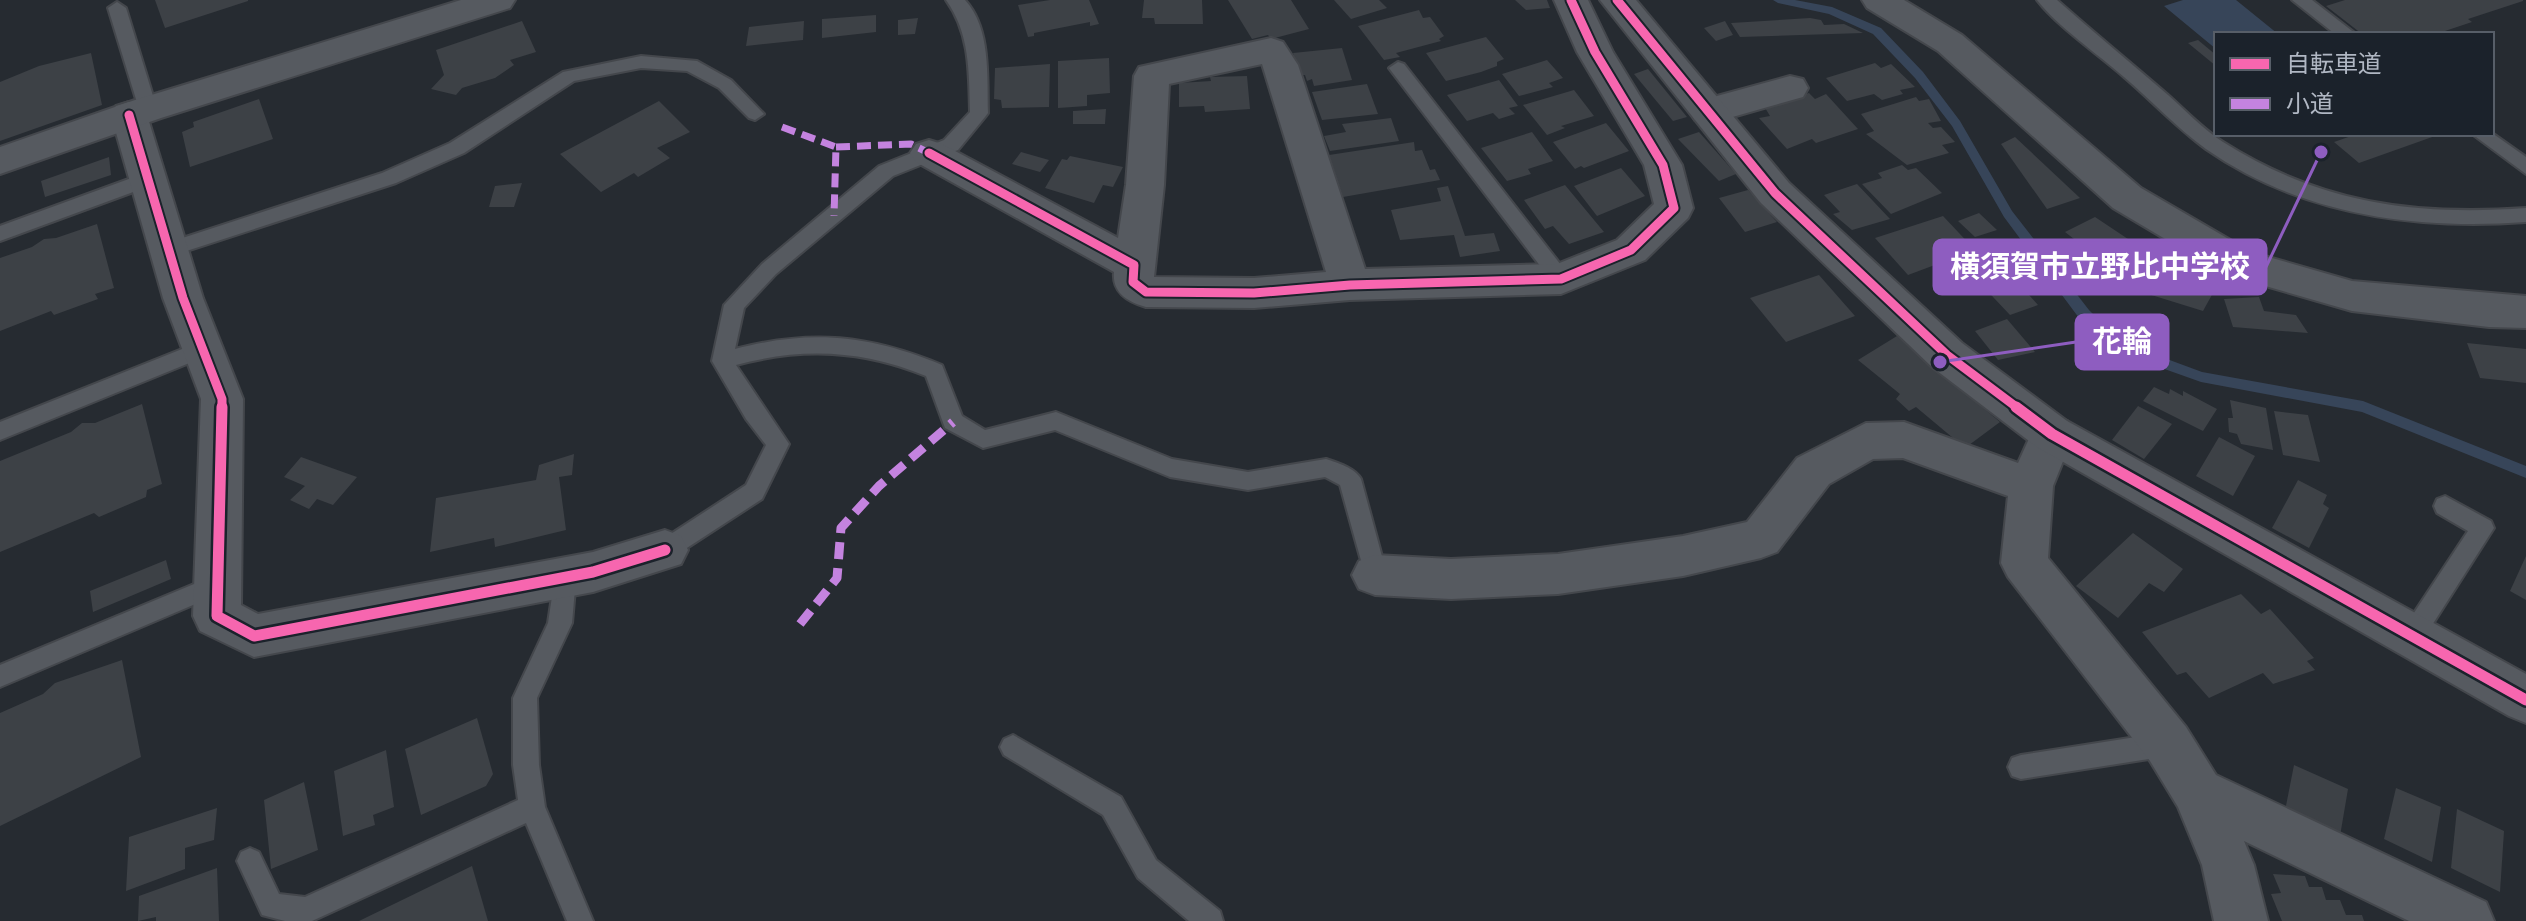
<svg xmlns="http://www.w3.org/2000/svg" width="2526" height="921" font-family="'Varela Round','Noto Sans JP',sans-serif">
<rect width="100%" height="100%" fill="#262b31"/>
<polygon fill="#374559" points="2183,0 2236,0 2278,34 2216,34 2216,49 2164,6"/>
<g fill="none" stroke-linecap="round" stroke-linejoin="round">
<polygon fill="#374559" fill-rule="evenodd" points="1773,0 1795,0 1832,7 1881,28 1923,72 1960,121 2012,211 2089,310 2121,342 2202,372 2363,401 2526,466 2526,478 2362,412 2201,382 2111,350 2079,318 2004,217 1952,126 1915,78 1873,34 1829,14 1778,3"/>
</g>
<g fill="#3d4146">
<polygon points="155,0 248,0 248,1 165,28"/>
<polygon points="1050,0 1089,0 1099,24 1090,26 1090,22 1034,33 1034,36 1028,37 1018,5"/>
<polygon points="1144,0 1202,0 1203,24 1155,24 1154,18 1142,18"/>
<polygon points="1228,0 1291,0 1309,29 1271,39 1268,35 1252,39"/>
<polygon points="1334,0 1379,0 1387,8 1351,19"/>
<polygon points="1515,0 1547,0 1550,8 1526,10"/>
<polygon points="2345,0 2523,0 2523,1 2468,19 2472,22 2436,34 2362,34 2326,6"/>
<polygon points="1419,10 1423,18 1430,17 1444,36 1439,39 1441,41 1396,53 1400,57 1384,60 1358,26"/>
<polygon points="876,15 876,32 822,38 822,19"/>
<polygon points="918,18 915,34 898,35 898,20"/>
<polygon points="1810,18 1821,20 1824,25 1844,24 1863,33 1740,37 1731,23"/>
<polygon points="522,21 536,52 510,60 514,65 495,78 462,88 456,95 431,89 444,75 436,50"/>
<polygon points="804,21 803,40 746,46 749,27"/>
<polygon points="1725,21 1733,35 1716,41 1704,28"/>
<polygon points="1486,37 1504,59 1497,62 1497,66 1481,72 1446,81 1426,53"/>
<polygon points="2198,40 2216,55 2216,66 2188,43"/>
<polygon points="1342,48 1352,80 1314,86 1312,79 1307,81 1305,75 1300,75 1293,53"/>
<polygon points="91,53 102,105 0,141 0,82 39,66"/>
<polygon points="1109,58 1110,93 1087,95 1087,106 1058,108 1058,61"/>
<polygon points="1547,60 1563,78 1549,83 1553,87 1519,96 1502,74"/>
<polygon points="1875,63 1881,68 1891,64 1915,87 1900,90 1903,94 1882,100 1874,94 1847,101 1826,78"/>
<polygon points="1050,64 1049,107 1002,108 1001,100 994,99 995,68"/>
<polygon points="1648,69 1687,117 1673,121 1634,74"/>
<polygon points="1247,76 1250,109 1205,112 1204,106 1179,107 1179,83 1211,81 1210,77"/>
<polygon points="1499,80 1518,106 1509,108 1515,114 1499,119 1493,113 1467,121 1447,95"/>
<polygon points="1367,84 1378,114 1322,120 1312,92"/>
<polygon points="1574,90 1594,116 1561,126 1565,128 1547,135 1523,105"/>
<polygon points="1809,93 1815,99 1826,94 1858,129 1816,143 1812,139 1787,149 1759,118 1770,116 1764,106"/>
<polygon points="1916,97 1919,101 1929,99 1941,121 1928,123 1933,128 1941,127 1955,142 1942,145 1949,153 1907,165 1866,134 1874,131 1861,114"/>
<polygon points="259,99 273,139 190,167 182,132 194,127 193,122"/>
<polygon points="659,101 690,132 657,148 670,158 638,177 634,173 601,192 560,154"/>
<polygon points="1106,109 1105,124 1073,124 1073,111"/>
<polygon points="1391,118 1399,141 1330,151 1324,136 1346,132 1342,124"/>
<polygon points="1606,123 1629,151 1584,168 1581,166 1575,169 1553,142"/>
<polygon points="1532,132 1553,161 1528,169 1531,174 1507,181 1481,148"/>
<polygon points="1699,132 1736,174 1719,181 1678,139"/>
<polygon points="2357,134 2432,134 2435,136 2359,163 2334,142"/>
<polygon points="2015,137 2080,198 2047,209 2001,144"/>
<polygon points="1414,142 1415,151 1422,150 1430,170 1435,169 1440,180 1343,197 1329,155"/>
<polygon points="1021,152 1049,160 1040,172 1012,164"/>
<polygon points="1070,156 1123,167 1113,187 1103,185 1094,203 1045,188 1062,159 1067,160"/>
<polygon points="109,157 111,175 45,197 41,181"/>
<polygon points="1902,165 1908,170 1916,168 1942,193 1891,214 1862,184 1882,178 1878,173"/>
<polygon points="1621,168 1645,196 1597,216 1574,186"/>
<polygon points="522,183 514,207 489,207 495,186"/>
<polygon points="1857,184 1890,219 1852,230 1833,214 1840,212 1824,195"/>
<polygon points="1565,185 1604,232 1569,244 1553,226 1545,229 1524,200"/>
<polygon points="1448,186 1465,236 1494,233 1500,251 1460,257 1454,235 1400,240 1391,210 1441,201 1437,188"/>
<polygon points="1748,190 1777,222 1745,232 1719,198"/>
<polygon points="1979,213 1997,230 1975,237 1958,221"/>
<polygon points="1943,216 1975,250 1908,275 1875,238"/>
<polygon points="2095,217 2146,251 2115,271 2065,232"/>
<polygon points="97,224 114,288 95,294 98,299 54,315 51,311 0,331 0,258 32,247 44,239 56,238"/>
<polygon points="2006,248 2040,278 2020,285 2038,305 2010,315 1960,262"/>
<polygon points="2142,268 2219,282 2203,311 2132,289"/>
<polygon points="1819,275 1855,316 1786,342 1750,298"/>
<polygon points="2259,297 2264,311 2296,315 2308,333 2233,327 2224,299"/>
<polygon points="2007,319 2035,352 1998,360 1975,331"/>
<polygon points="1897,336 2000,422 1965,448 1916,407 1909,411 1896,399 1900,394 1858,360"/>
<polygon points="2467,343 2526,349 2526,383 2480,378"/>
<polygon points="2154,387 2169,394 2170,389 2183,396 2183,391 2217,409 2203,431 2143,401"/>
<polygon points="2230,400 2266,408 2273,450 2241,444 2237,434 2229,432 2228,418 2233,418"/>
<polygon points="142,404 162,484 147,490 146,497 99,517 94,513 0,552 0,461 71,432 82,423 95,423"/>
<polygon points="2138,406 2172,424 2144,459 2112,440"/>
<polygon points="2274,411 2308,415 2320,462 2283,455"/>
<polygon points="2219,437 2255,456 2233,496 2196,476"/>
<polygon points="574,454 572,475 559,477 566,530 495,547 494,538 430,552 436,498 536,480 539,465"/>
<polygon points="301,457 357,477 333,505 317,499 309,509 290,500 305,486 284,477"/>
<polygon points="2298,480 2327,495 2323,504 2329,508 2309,548 2272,528"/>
<polygon points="2133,533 2183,569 2164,592 2149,583 2118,618 2076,586"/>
<polygon points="2526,556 2526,600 2510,591"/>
<polygon points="166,560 171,579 93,612 90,591"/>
<polygon points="2241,594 2261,614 2270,609 2314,658 2307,661 2315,670 2273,684 2263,673 2209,698 2186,672 2177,675 2142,632"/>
<polygon points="122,660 141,757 0,826 0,713 43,694 55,683"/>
<polygon points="477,718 493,774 486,786 421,815 405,749"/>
<polygon points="386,750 394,807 373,815 375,825 343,836 334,771"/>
<polygon points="2294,765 2348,789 2339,842 2284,816"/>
<polygon points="304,782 318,850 271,869 264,800"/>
<polygon points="2396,788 2441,807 2432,862 2384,839"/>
<polygon points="217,808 214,840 185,848 185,869 126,891 129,837"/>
<polygon points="2457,809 2504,831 2500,892 2451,868"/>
<polygon points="472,866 488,921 359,921"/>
<polygon points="217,868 219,921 156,921 156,917 138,921 139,896"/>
<polygon points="2273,874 2305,876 2309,887 2322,887 2326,900 2340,900 2346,915 2362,915 2364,921 2282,921 2271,894 2281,893"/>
</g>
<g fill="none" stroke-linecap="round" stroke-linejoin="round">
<g stroke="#44474c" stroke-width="4">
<g id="service">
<path d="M 946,0 L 965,0 C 991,28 987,77 988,113 L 985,117 L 958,150 L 893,176 L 776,274 L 744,308 L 735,349 C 812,329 869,335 942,365 L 962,416 L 985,430 L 1056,412 L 1172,459 L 1248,472 L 1326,459 C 1338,463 1355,468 1361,479 L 1387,575 L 1383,582 L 1375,585 L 1367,582 L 1340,485 L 1325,477 L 1248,490 L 1170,477 L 1055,430 L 983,448 L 945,428 L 926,376 C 862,350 803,347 736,365 L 789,444 L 762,499 L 673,557 L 665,560 L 657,557 L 654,550 L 657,543 L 746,485 L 766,445 L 746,419 L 712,361 L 724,305 L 762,264 L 879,166 L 944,140 L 970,112 C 969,72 970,33 946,0 Z"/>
<path d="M 2037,0 L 2057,0 C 2093,32 2131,63 2168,95 C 2186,111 2203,129 2223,142 C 2319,203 2414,216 2526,208 L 2526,222 C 2414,230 2301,215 2206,149 C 2177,128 2151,100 2124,77 C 2098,54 2058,27 2037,0 Z"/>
<polygon points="2292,0 2312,0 2356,34 2335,34"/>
<polygon points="117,2 126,8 157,109 154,113 142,113 139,109 108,8"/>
<polygon points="641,56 697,61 731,80 764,114 755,120 749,118 719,88 687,71 641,68 574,81 464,153 396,183 168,257 161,255 158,250 161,245 382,173 450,143 563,72"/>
<polygon points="1398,62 1404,64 1568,274 1571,279 1568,284 1554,284 1392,72 1389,68"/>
<polygon points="2492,133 2526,157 2526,174 2472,134"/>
<polygon points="148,172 155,174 157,179 155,184 0,241 0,226"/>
<polygon points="202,341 209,343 212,349 209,355 0,440 0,422"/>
<polygon points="2445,496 2491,521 2494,528 2420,644 2412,647 2404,644 2400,636 2404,628 2468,531 2437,513 2434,506 2437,499"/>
<polygon points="564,567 572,570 576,577 572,623 537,698 539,765 545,807 593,921 567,921 526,823 312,921 285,921 262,915 237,861 241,852 250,848 259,852 279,894 305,897 518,800 513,765 513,698 548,623 556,570"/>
<polygon points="218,574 226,577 230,584 226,591 0,687 0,665"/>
<polygon points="2168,732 2177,736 2181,744 2177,752 2168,756 2021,779 2012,776 2008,767 2012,758 2021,755"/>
<polygon points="1013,735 1121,797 1156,860 1220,911 1223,921 1189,921 1138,878 1103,815 1004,755 1000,747 1004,739"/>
</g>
</g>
<g stroke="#44474c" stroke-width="4">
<g id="minor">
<path d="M 1554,0 L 1588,0 L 1613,52 L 1682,165 L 1693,208 L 1688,218 L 1645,260 L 1561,294 L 1350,300 L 1254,308 L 1146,307 C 1128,302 1112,293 1114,272 L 916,162 L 910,153 L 916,144 L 929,140 L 942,144 L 1118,238 L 1126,185 L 1134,76 L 1139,67 L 1271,38 L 1283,42 L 1298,65 L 1365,269 L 1557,264 L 1617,240 L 1654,204 L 1644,165 L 1577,52 ZM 1262,64 L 1326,272 L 1254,278 L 1154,277 L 1164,185 L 1169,84 Z"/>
<polygon points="1790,76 1803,79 1808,88 1803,97 1708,124 1695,120 1690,111 1695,102"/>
<polygon points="129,102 142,106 147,115 203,298 243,399 241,605 258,614 593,552 665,530 681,536 688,550 681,564 593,592 254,657 200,631 193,616 201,399 163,298 111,115 116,106"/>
<polygon points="2052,416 2067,421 2074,434 2053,486 2048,558 2186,727 2216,775 2486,902 2494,921 2409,921 2244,841 2254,865 2268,921 2214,921 2202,865 2178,807 2150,761 2008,577 2001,563 2008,496 1903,458 1873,459 1829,484 1777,552 1761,558 1683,576 1558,594 1451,599 1375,595 1359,589 1352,575 1359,561 1375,555 1451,559 1558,554 1683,536 1747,522 1797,458 1866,423 1904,422 2018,463 2037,421"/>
</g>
</g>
<g stroke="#44474c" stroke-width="4">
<g id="tertiary">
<polygon points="461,0 515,0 510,8 161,118 0,174 0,147 135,100"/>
<polygon points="1600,0 1636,0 1789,183 1962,343 2067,421 2526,674 2526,723 2509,716 2037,447 1932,367 1761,203"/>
<polygon points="1862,0 1904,0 1962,35 2141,188 2251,252 2352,281 2526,296 2526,328 2489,327 2352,311 2224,274 2113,208 1938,51 1867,8"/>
</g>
</g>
<use href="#service" fill="#565a60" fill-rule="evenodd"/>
<use href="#minor" fill="#565a60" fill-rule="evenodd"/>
<use href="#tertiary" fill="#565a60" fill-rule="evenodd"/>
<g stroke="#c483df" stroke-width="7" stroke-dasharray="14 7" stroke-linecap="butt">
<polyline points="782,127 836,147 834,216"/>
<polyline points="836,147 911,144 929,153"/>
</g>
<polyline stroke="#c483df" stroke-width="9" stroke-dasharray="17 9" stroke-linecap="butt" points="800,624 837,578 841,528 879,486 953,422"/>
<g stroke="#1b222b" stroke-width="13">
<g id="cycleway-far1">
<polyline points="1617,0 1775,193 1947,355 2019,409"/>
<polyline points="129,115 183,298 222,399 222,409"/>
<polyline points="929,153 1134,265 1133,282 1146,292 1254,293 1350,285 1561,279 1631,250 1674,208 1663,165 1595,52 1571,0"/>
</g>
</g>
<g stroke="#1b222b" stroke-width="16">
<g id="cycleway">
<polyline points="222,407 217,616 254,636 593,572 665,550"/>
<polyline points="2016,407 2052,434 2526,700"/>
</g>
</g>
<use href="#cycleway-far1" stroke="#f766af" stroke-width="9"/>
<use href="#cycleway" stroke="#f766af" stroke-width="11"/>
</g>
<path fill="none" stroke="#8e5dc0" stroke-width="3" d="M2321 152L2266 267M1940 362L2076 342"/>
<g fill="#8e5dc0" stroke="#1b222b" stroke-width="3">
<circle cx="2321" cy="152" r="8"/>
<circle cx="1940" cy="362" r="8"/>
</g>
<g fill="#8e5dc0" stroke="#8e5dc0" stroke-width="3">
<rect x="1934" y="240" width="332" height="54" rx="8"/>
<rect x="2076" y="315" width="92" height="54" rx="8"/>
</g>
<g font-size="30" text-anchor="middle" font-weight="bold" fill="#fff">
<text x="2100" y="277">横須賀市立野比中学校</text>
<text x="2122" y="352">花輪</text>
</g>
<rect x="2214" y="32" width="280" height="104" fill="#1b222b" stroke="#575e68" stroke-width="2"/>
<rect x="2230" y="58" width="40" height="12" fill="#f766af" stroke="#575e68" stroke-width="2"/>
<text x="2286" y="72" font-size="24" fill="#b0b7c3">自転車道</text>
<rect x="2230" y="98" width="40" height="12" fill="#c483df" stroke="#575e68" stroke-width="2"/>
<text x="2286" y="112" font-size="24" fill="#b0b7c3">小道</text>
</svg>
